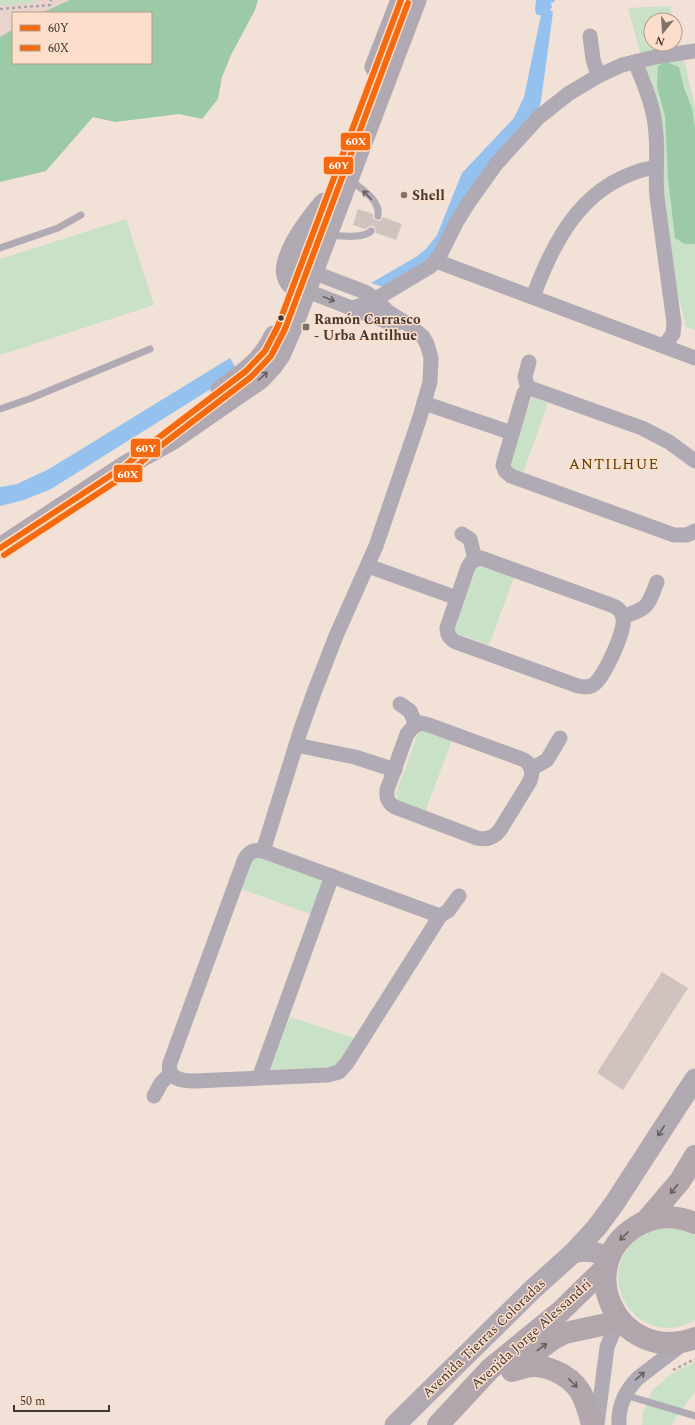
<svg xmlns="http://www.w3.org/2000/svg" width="695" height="1425" font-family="Spectral,serif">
<rect width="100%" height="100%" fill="#f1e1d6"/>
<polygon fill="#e9d3cd" points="0,0 70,0 41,13 13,13 13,29 0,37"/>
<g fill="#c8e1c7">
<polygon points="0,0 34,0 35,2 0,6"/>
<polygon points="671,6 672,20 651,20 651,44 674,44 685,63 695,107 695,330 686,327 675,282 664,211 664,153 662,126 645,77 640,52 628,8"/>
<polygon points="126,219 154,305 0,355 0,259"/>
<polygon points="532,397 548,403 523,473 506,467"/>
<polygon points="478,563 514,577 489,645 453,632"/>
<polygon points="425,730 452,740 425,812 399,802 396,793 418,734"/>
<polygon points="252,854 321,880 323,888 313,915 239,888"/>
<polygon points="290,1017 357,1039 339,1067 269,1070"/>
<path d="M 663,1228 L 679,1229 L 695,1235 L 695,1320 C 647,1349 595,1291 629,1247 C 634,1240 641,1235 648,1232 C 653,1230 658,1229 663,1228 Z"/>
<polygon points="695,1362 695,1392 673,1421 672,1425 642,1425 643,1412 652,1391 671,1374"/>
</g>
<g fill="#9ccaa6">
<polygon points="70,0 258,0 255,10 231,55 222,77 218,99 202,119 179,114 115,122 93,117 46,171 0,182 0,37 13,29 13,63 151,63 151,13 41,13"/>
<polygon points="666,62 679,67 684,88 692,108 695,129 695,244 685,244 675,238 668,178 665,116 657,87 658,66"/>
</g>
<g fill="#94c1ee">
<polygon points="536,0 555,0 554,2 551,3 552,7 550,10 553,12 541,101 537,113 435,254 386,288 371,283 416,257 426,249 437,235 462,173 514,118 524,97 541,15 537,15 535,11"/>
<polygon points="230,358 238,372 51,489 24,500 0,506 0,487 17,484 49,469"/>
</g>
<g fill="#d0c2bf">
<polygon points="358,209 373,214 373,218 376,220 380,221 383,217 402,224 396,240 376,233 375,228 373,226 370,226 365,229 353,225"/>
<polygon points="662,972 688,988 623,1090 597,1073"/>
</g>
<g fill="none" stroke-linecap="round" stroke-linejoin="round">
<g stroke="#aca6a8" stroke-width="2.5" stroke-dasharray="3 3" stroke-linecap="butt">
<polyline points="0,9 50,5 51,0"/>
<polyline points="673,1370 695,1359"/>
</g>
<g stroke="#b0aab4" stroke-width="7">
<path d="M 350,180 C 361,188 381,201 378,216"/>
<path d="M 329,235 C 340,236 364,239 371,231"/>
<polyline points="0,248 58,228 81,215"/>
<polyline points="0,409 29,399 150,349"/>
<polyline points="625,1395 695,1416"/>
</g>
<g stroke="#b0aab4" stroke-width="15">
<polyline points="590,36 593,59 598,76"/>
<path d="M 635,62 C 645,86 655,109 656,135 C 658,156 655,176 657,197 L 674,323 L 673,334 L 664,346"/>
<polyline points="436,261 695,358"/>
<polyline points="297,287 390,323 398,323"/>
<path d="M 533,297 C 555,236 586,180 655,167"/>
<polyline points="352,308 369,303 431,266 439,257 457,221 469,202 497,163 539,117 568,94 598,76 622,65 655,57 695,51"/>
<polyline points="528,389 525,377 529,362"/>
<polyline points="424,403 512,433"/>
<polyline points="695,461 669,442 642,428 530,388 524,393 503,465 505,471 511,476 674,535 687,535 695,531"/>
<polyline points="462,534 470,539 475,559"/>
<path d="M 481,558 L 611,605 C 617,607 622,611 623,618 C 626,630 604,678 593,685 C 588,688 583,687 578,686 L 456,642 C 450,639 447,635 447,628 L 468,567 L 472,561 Z"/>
<polyline points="368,566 457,598"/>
<path d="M 623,617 C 649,607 647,608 657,582"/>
<polyline points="400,704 410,711 416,725"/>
<path d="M 421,723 L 429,725 L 522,759 C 531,763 534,771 530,781 L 500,830 C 494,838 486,840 477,838 L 395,807 C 388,803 386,798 387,790 L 407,734 L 413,727 Z"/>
<polyline points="296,745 355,757 395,770"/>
<polyline points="531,769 547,760 560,738"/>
<polyline points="263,851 301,729 315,690 336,636 376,546 419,420 430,382 431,358 427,344 423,337 409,325 387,311 376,299 365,292 299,267"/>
<path d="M 440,916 L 263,851 C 254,849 248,852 244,861 L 170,1063 C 166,1079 183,1081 195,1081 L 328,1075 L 339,1072 L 347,1063 L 440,916 L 448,911 L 459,896"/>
<polyline points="259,1078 332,876"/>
<polyline points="154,1096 161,1083 171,1073"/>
<polyline points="597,1425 607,1347 612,1335 620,1321"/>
<path d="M 619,1425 C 618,1407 625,1391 638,1378 L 685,1342"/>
</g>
<g stroke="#b0a9b1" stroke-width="21">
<polyline points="375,67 401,0"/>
<path d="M 293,285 C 271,267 311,219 324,203"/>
<path d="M 221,390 C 242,375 264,360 274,336"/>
<polyline points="0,548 125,466 173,439 260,379 273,365 280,355 291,330 416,0"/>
<path d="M 573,1253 C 587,1249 597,1252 609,1258"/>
<polyline points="395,1425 532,1290 573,1253 597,1227 614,1204 695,1079"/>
</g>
<g stroke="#b0a6ac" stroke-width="22">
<polyline points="645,1222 680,1181 695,1156"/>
<path d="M 695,1223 C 678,1216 659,1215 642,1223 C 568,1261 617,1367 695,1338"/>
<polyline points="516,1367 553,1339 565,1333 620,1321"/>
<path d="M 512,1371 C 519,1369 527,1366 534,1366 C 541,1366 548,1368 555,1371 C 580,1381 586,1400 592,1425"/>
<polyline points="438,1425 490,1369 561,1311 607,1266"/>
</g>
<g stroke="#fcdecb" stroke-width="9">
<polyline id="bus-1" points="0,548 125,466 149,445 246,371 265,351 278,326 401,0"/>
</g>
<g stroke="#fcdecb" stroke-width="9">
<polyline id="bus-2" points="4,555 129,473 154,451 251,377 271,356 285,329 408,3"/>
</g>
<use href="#bus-1" stroke="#f56a0f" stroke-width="6"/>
<use href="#bus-2" stroke="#f56a0f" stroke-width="6"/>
</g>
<defs><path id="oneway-shaft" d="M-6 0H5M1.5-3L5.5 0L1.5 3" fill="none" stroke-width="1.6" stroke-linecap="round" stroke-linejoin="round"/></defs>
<g stroke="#685f5e">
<use href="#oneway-shaft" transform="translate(367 195) rotate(-134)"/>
<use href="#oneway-shaft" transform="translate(329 299) rotate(21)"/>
<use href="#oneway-shaft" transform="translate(640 1376) rotate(-41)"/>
</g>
<g stroke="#685f5c">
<use href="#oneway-shaft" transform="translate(263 376) rotate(-42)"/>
<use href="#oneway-shaft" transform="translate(661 1131) rotate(123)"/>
</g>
<g stroke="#685e5b">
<use href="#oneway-shaft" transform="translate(674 1189) rotate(129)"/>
<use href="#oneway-shaft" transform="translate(624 1236) rotate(135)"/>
<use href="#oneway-shaft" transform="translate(542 1347) rotate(-37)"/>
<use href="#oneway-shaft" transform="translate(573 1383) rotate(45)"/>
</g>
<g fill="#7f7269" stroke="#fcdecb" stroke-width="1.5">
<circle cx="404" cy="195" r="4"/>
<rect x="302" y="323" width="8" height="8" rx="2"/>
</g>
<circle fill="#42372f" stroke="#fcdecb" stroke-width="1.5" cx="281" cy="318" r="3.5"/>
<g text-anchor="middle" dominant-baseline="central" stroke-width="3" stroke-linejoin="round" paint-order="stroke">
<g font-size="14" font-weight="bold" fill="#42372f" stroke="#fcdecb" text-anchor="start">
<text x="412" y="195">Shell</text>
<text x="314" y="319">Ramón Carrasco<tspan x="314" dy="16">- Urba Antilhue</tspan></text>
</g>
<g font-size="14" fill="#42372f" stroke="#fcdecb">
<text transform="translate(531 1334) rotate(-42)">Avenida Jorge Alessandri</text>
<text transform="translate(484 1338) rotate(-44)">Avenida Tierras Coloradas</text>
</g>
<g font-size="15" letter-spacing="1" fill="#5c3f02" stroke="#fcdecb">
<text x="614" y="464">ANTILHUE</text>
</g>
</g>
<g stroke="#fcdecb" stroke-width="1.5">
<rect x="340" y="132" width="31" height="19" rx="4" fill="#f56a0f"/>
<rect x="323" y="156" width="31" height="19" rx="4" fill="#f56a0f"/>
<rect x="130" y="438" width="31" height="20" rx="4" fill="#f56a0f"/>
<rect x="113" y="464" width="30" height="19" rx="4" fill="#f56a0f"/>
</g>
<g font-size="11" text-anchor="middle" font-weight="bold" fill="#fff">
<text x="356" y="145">60X</text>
<text x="339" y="169">60Y</text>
<text x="146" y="452">60Y</text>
<text x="128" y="478">60X</text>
</g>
<rect x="12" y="12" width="140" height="52" fill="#fcdecb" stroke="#b29b8d"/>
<rect x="20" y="25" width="20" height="6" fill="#f56a0f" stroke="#b29b8d"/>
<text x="48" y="32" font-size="12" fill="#42372f">60Y</text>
<rect x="20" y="45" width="20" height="6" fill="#f56a0f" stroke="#b29b8d"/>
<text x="48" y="52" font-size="12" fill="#42372f">60X</text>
<g transform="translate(663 32) rotate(198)"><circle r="19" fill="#fcdecb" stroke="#b29b8d"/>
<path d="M0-3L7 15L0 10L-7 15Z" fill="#7f7269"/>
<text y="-6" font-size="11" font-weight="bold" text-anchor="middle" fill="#42372f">N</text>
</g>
<path d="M14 1405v6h95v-6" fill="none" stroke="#42372f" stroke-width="2"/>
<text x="20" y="1405" font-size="12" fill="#42372f" stroke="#fcdecb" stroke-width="3" paint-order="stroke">50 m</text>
</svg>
